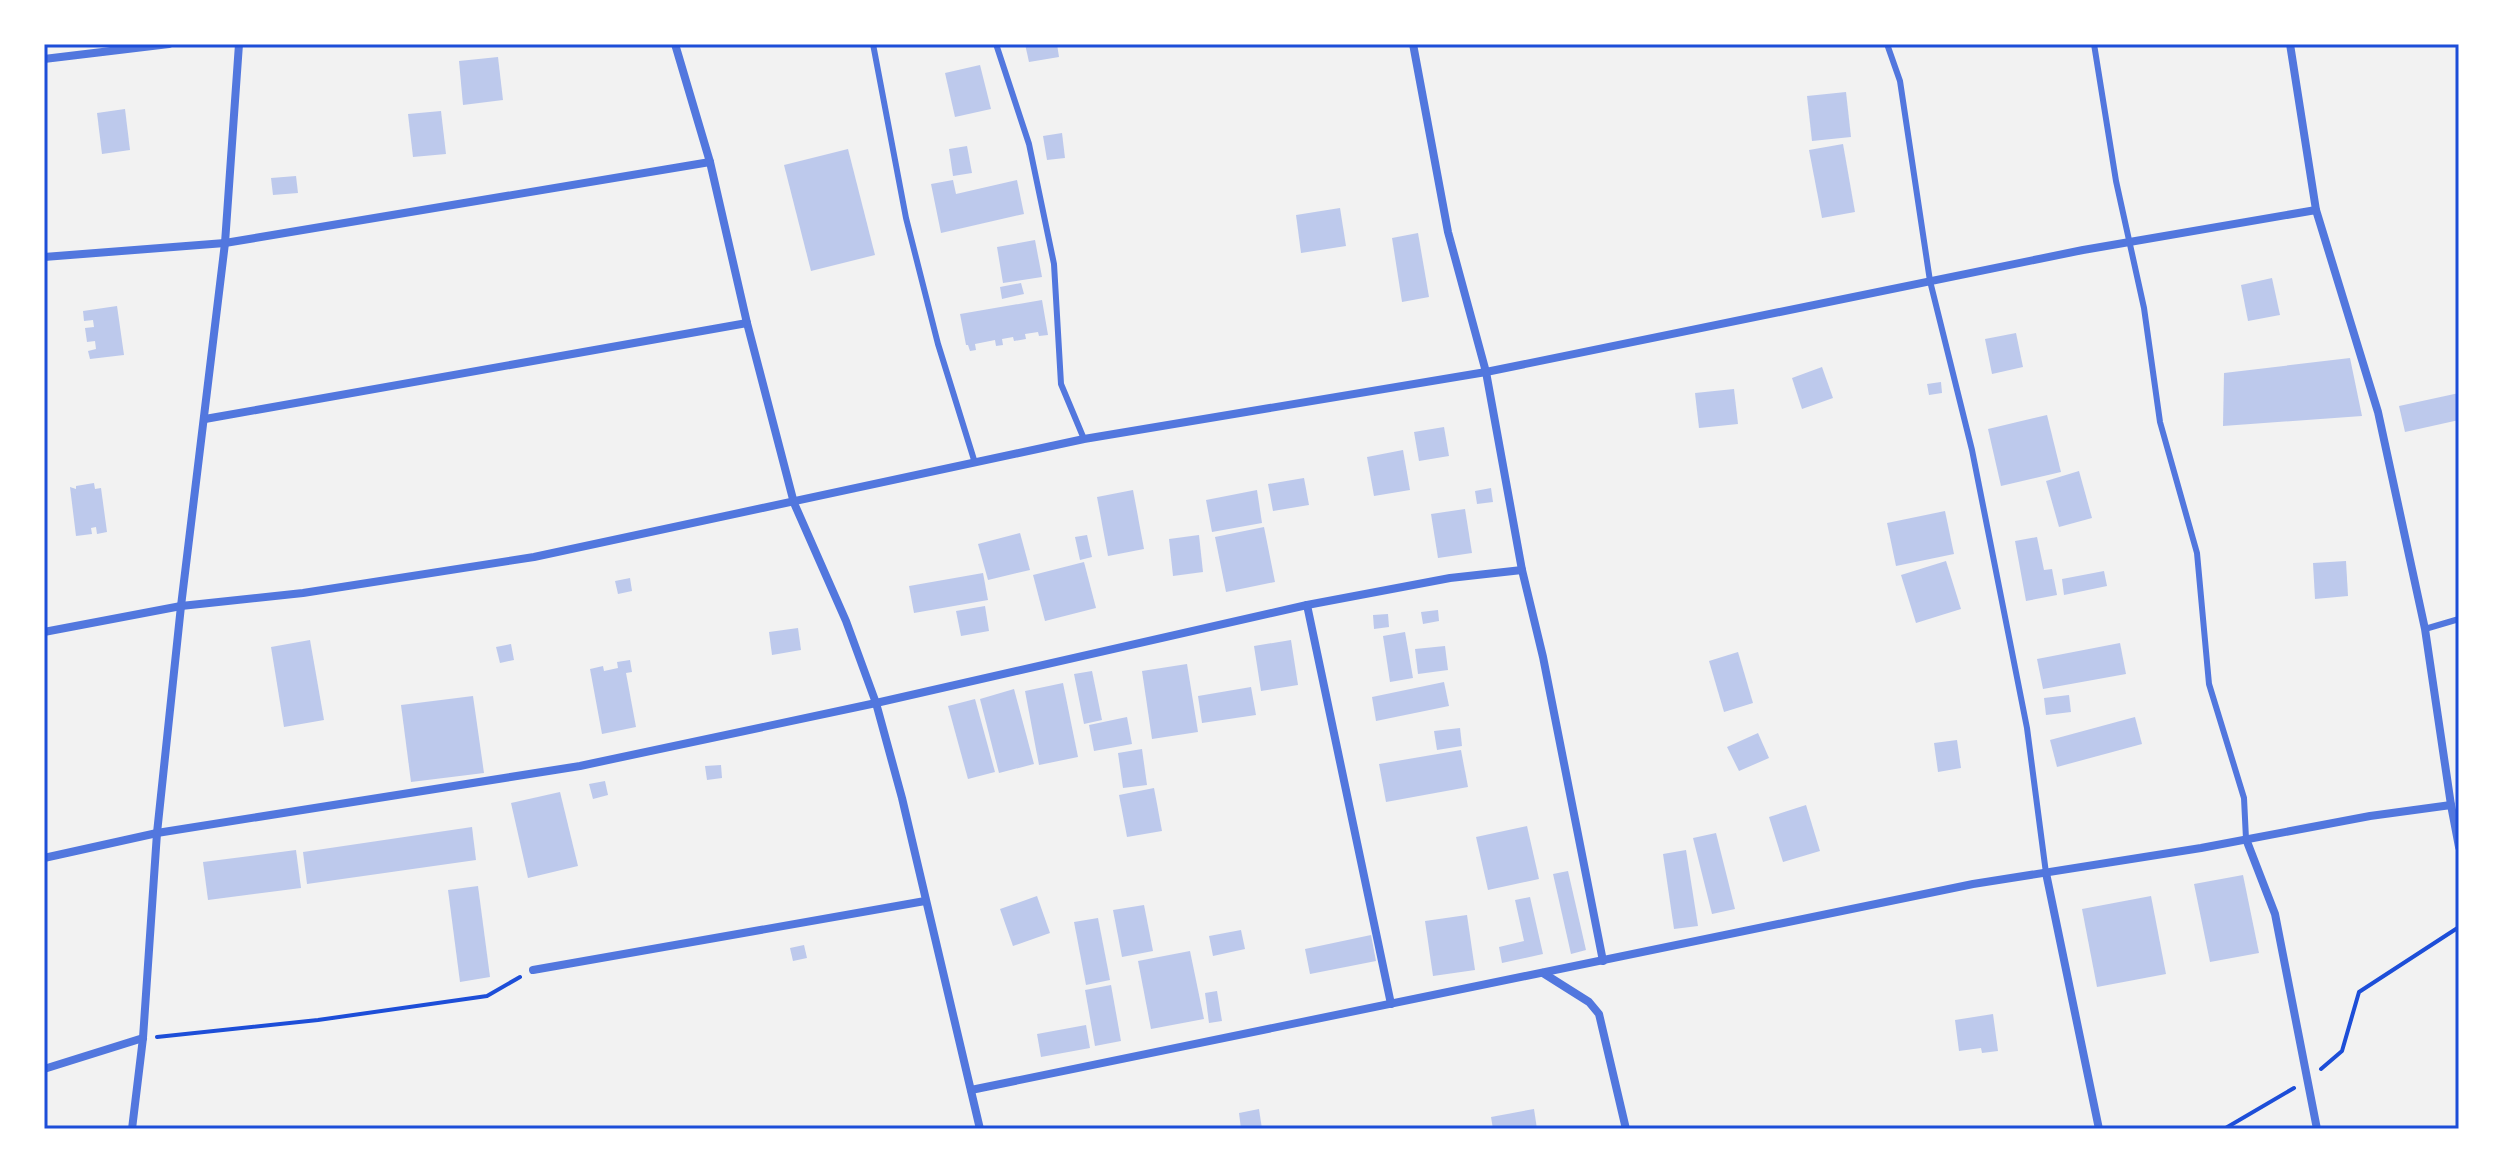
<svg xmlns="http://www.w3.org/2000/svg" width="2503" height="1173" font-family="'Varela Round',sans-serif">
<rect width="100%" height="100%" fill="#f2f2f2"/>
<g fill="#bdc9ec">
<polygon points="1025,44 1057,44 1059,57 1029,62"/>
<polygon points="498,57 503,100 463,105 459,61"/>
<polygon points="980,65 991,109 955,117 945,73"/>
<polygon points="1846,92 1851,137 1812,141 1807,96"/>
<polygon points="125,109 130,150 102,154 97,113"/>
<polygon points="441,111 446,154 413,157 408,114"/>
<polygon points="1062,133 1065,158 1047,160 1043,136"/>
<polygon points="1843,144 1855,212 1822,218 1809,150"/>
<polygon points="967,146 972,173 953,176 949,149"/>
<polygon points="848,149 875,255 811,271 784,165"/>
<polygon points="296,176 298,193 273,195 271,178"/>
<polygon points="953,180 956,194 1017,180 1024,214 941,233 931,184"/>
<polygon points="1340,208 1346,246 1301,253 1296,215"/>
<polygon points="1418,233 1429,297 1402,302 1392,238"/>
<polygon points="1035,240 1042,277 1003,283 997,247"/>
<polygon points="2272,278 2280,315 2248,321 2241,285"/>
<polygon points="1021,283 1024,294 1002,299 1000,287"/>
<polygon points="1042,300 1048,335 1039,336 1038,332 1025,334 1026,339 1014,341 1013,337 1002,339 1003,345 996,346 995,340 975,344 976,350 970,351 968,345 966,345 960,314"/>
<polygon points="117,306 124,355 90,359 88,351 96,349 95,341 87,342 85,328 94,327 93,320 84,321 83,311"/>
<polygon points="2016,333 2023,367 1992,374 1985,339"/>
<polygon points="2350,358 2362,416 2223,426 2224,373"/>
<polygon points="1822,367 1833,398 1802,409 1792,378"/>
<polygon points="1941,382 1942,393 1929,395 1927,384"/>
<polygon points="1734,389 1738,424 1699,428 1695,393"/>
<polygon points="2459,393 2459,420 2405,432 2399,406"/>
<polygon points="2047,415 2061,472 2001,486 1988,429"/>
<polygon points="1444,427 1449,456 1419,461 1414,432"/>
<polygon points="1403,450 1410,490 1374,496 1367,457"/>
<polygon points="2079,471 2092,518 2059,527 2046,481"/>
<polygon points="1304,478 1309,505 1273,511 1268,484"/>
<polygon points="94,483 95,489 101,488 107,532 97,534 96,527 91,528 92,534 76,536 70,487 76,489 76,486"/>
<polygon points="1491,488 1493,502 1477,504 1475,491"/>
<polygon points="1133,490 1144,549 1108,556 1097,497"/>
<polygon points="1257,490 1262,523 1212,532 1206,500"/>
<polygon points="1465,509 1472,553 1438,558 1431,514"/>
<polygon points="1945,511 1954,554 1896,566 1887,523"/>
<polygon points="1264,527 1275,582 1226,592 1215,537"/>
<polygon points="1020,533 1030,570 988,580 978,544"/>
<polygon points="1087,535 1092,557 1080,560 1075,537"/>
<polygon points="1199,535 1203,572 1173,576 1169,539"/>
<polygon points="2037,537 2044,570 2052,569 2057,595 2026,601 2015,541"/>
<polygon points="1946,561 1961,609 1916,623 1901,575"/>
<polygon points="2346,561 2348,596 2315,599 2313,563"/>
<polygon points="1084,562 1096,608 1045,621 1033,575"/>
<polygon points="2104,571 2107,586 2064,595 2062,579"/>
<polygon points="983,573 988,600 914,613 909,586"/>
<polygon points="630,578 632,591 618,594 615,581"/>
<polygon points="985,606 989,631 961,636 956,611"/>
<polygon points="1438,610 1439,621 1423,624 1421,612"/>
<polygon points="1388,614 1389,627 1374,629 1373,615"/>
<polygon points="798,628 801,650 772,655 769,632"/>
<polygon points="1405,632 1413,678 1390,682 1383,636"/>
<polygon points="310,640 324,720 284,727 271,647"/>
<polygon points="1291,640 1298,685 1261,691 1254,646"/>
<polygon points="2120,643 2126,674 2043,689 2037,659"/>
<polygon points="511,644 514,660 500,663 496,647"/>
<polygon points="1445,646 1448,670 1418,674 1415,649"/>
<polygon points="1738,652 1753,703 1724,712 1709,661"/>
<polygon points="630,660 632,672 626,673 636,727 602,734 590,669 603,666 604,671 618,668 617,662"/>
<polygon points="1187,664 1198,732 1152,739 1142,671"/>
<polygon points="1092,671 1102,720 1084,724 1074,674"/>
<polygon points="1444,682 1449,706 1376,721 1372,697"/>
<polygon points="1063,683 1078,757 1039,765 1025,691"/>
<polygon points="1251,687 1256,715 1202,723 1198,696"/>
<polygon points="1014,689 1034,764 999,773 980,699"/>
<polygon points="2069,695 2071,712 2046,715 2044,698"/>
<polygon points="473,696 484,773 411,782 401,705"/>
<polygon points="975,699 995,772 968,779 948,706"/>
<polygon points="1127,717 1132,744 1094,751 1089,725"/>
<polygon points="2135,717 2142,744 2057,767 2050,740"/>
<polygon points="1460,728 1462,746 1437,750 1434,731"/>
<polygon points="1758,733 1769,758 1739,771 1727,747"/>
<polygon points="1957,740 1961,768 1938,772 1934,743"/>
<polygon points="1142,749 1147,785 1123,788 1118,753"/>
<polygon points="1461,750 1468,787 1386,802 1379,764"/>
<polygon points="721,765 722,778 707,780 705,766"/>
<polygon points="605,781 608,795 593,799 589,784"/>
<polygon points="1154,788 1162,831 1127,837 1119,795"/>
<polygon points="560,792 578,866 528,878 511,803"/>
<polygon points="1806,805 1820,851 1783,862 1769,817"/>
<polygon points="1527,826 1539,879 1488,890 1476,837"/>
<polygon points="472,827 476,860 307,884 303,852"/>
<polygon points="1716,833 1735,909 1712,914 1693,838"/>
<polygon points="296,850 301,888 208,900 203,862"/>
<polygon points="1686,850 1698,926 1674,929 1663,854"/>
<polygon points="1568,871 1586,950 1571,954 1553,874"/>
<polygon points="2243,875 2259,953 2210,962 2194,884"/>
<polygon points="478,886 490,977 460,982 448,890"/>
<polygon points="1037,896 1050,933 1013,946 1000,909"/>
<polygon points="2151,896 2166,974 2097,987 2082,909"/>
<polygon points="1530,897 1543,954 1502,963 1499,947 1524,941 1515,900"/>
<polygon points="1144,905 1153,951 1122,957 1113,910"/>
<polygon points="1467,915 1475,970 1433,976 1425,921"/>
<polygon points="1098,918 1110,980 1086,985 1074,922"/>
<polygon points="1241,930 1245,949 1213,956 1209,936"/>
<polygon points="1371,935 1376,961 1310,974 1305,949"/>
<polygon points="804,945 807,958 793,961 790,948"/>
<polygon points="1190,951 1204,1019 1151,1029 1138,961"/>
<polygon points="1111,985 1121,1041 1095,1046 1085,990"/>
<polygon points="1217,991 1222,1021 1209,1023 1205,993"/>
<polygon points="1993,1014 1998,1051 1982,1053 1981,1048 1959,1051 1955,1020"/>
<polygon points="1086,1025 1090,1048 1041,1057 1037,1034"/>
<polygon points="1259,1109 1262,1129 1241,1129 1239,1113"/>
<polygon points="1534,1109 1537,1129 1493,1129 1491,1117"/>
</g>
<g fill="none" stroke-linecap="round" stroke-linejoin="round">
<g stroke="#1d4ed8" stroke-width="4">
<polyline points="157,1037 318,1020 487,996 520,977"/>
<polyline points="2321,1069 2342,1051 2359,992 2459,927"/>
<polyline points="2224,1129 2294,1088"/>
</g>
<g stroke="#5277de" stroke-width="6">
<polyline points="873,44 906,218 938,344 975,463"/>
<polyline points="996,44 1029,144 1054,264 1061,384 1084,439"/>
<polyline points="1887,44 1900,81 1930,281 1972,450 2027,728 2046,873"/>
<polyline points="2094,44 2116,181 2144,308 2160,422 2197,553 2209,684 2244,798 2246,839"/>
<polyline points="2425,629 2459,619"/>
</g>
<g stroke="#5277de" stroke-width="8">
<polyline points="675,44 710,162 747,323 794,503 846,621 876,703 902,798 980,1129"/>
<polyline points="1413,44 1448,232 1486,372 1522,570 1543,657 1603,961"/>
<polyline points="2290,44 2316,210"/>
<polyline points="44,59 169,44"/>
<polyline points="44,257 225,243 710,162"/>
<polyline points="205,419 747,323"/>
<polyline points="1307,605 1391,1004"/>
<polyline points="44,632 181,606 303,593 534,557 1084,439 1486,372 2083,250 2316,210 2378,412 2425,629 2451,805 2459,847"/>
<polyline points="2246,839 2275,914 2317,1129"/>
<polyline points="44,858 157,833 580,766 876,703 1307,605 1450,578 1522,570"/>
<polyline points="2046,873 2099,1129"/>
<polyline points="533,970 925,901"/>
<polyline points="1543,973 1589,1002 1599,1014 1626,1129"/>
<polyline points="44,1069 143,1038"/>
<polyline points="971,1090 1973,884 2201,848 2370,816 2451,805"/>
<polyline points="132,1129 143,1038 157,833 181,606 225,243 239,44"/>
</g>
</g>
<rect width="2503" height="1173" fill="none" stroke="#ffffff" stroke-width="92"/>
<rect x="46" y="46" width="2411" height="1081" fill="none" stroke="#1d4ed8" stroke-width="3"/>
</svg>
